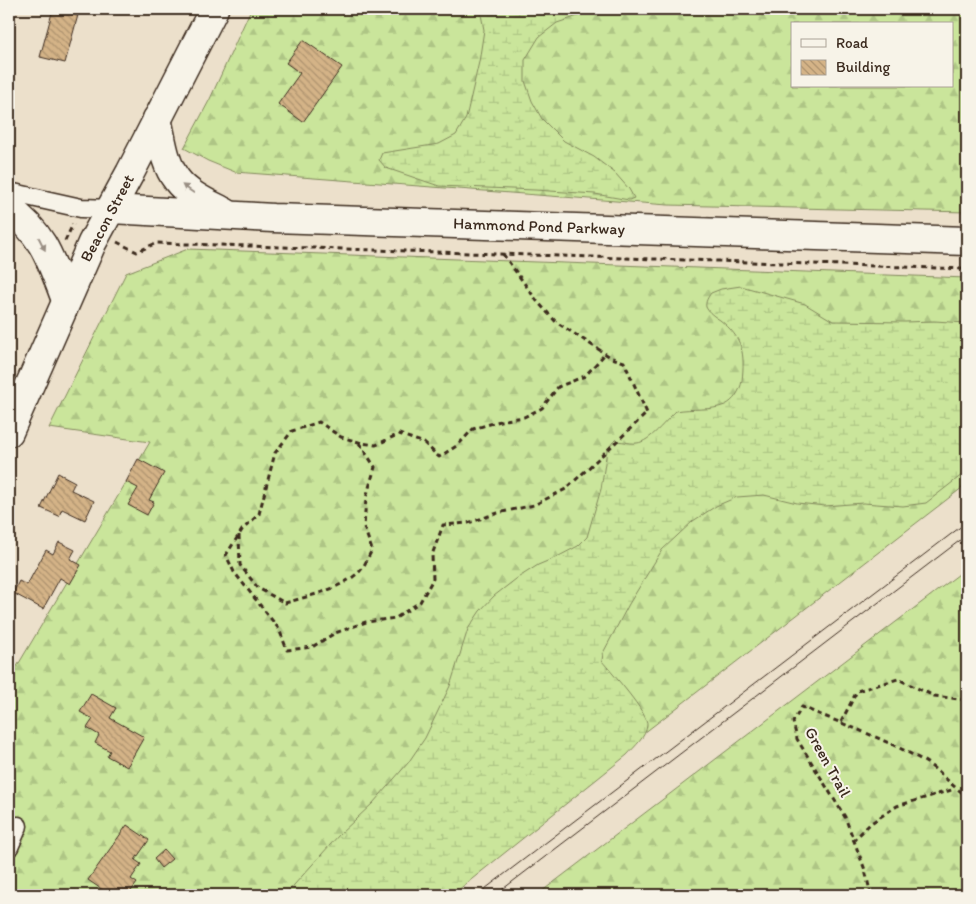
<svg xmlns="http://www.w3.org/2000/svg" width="976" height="904" font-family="Itim,sans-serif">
<defs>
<pattern id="forest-firs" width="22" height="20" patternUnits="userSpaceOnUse" patternTransform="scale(1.25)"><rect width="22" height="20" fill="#cae59b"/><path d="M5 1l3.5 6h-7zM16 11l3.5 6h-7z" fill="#aec585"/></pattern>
<pattern id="wetland-marsh" width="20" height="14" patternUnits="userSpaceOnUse" patternTransform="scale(1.25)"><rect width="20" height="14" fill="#cae59b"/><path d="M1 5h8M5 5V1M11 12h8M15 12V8" fill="none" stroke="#aec585"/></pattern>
<pattern id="building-back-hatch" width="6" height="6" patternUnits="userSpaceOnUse" patternTransform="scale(1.25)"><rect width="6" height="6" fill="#d4b387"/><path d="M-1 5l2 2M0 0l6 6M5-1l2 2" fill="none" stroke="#ad926e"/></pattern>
</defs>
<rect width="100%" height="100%" fill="#ece0cb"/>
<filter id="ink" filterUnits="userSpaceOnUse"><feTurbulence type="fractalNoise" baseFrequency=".02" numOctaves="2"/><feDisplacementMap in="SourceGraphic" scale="10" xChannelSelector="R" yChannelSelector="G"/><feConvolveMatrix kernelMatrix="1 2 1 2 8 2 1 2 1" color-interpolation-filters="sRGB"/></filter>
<g filter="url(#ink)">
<g fill="url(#forest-firs)" stroke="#82885c" fill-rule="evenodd">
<path d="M 251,9 L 967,9 L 967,212 L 668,205 L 235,172 L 208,161 L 184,148 L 210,99 ZM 792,24 L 952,24 L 952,86 L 792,86 Z"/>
<polygon points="188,249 967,278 967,484 434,895 9,895 9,680 150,442 49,428 126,273"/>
<polygon points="967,568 967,895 537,895"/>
</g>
<g fill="url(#wetland-marsh)" stroke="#82885c">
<polygon points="480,9 599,9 557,23 539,37 525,60 525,81 532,101 542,119 564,141 594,157 615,173 629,189 634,198 629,200 595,194 535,190 439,186 386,168 379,160 382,153 439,144 456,135 466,118 479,62 484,30"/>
<path d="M 741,286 L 805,304 L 833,321 L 905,322 L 934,321 L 967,323 L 967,471 L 926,503 L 903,506 L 863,503 L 825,506 L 797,503 L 764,495 L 737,497 L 716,506 L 693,521 L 662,550 L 629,604 L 603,653 L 602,661 C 611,672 649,714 647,725 C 646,737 635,746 627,755 L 452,895 L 285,895 L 339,835 L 373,803 L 408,763 L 425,738 L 450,686 L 468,629 L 480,611 L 494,596 L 516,579 L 538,565 L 557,557 L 578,546 L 587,537 L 601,489 L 607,450 L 613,442 C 622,440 628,444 637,443 C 650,442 666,420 676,411 C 692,408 710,411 725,405 C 734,401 740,391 742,381 C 745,353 743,338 720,320 C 715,317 708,312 706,307 C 705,302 708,297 711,293 L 721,289 Z"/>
</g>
<g fill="url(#building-back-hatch)" stroke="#3b2a1e">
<polygon points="53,9 78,15 65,63 40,57"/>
<polygon points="303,40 342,67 303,122 278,104 300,73 286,63"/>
<polygon points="138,459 164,473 149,500 154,502 147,515 128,505 138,488 126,482"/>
<polygon points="58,473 75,482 71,490 94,501 85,520 62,509 59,516 41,508"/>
<polygon points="59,542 75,550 70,559 81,565 70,584 60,578 43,609 13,593 19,581 27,585 46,550 53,554"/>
<polygon points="91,694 116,708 110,718 144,737 127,767 107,756 110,751 95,743 99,735 87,728 93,719 80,712"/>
<polygon points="127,825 149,840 135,860 141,864 131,879 137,883 128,895 110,895 88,880"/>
<polygon points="164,850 172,859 161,868 154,859"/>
</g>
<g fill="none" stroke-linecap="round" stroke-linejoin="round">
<g stroke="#3b2a1e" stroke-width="21">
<g id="minor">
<polyline points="9,192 81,208 111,209"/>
<polyline points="9,847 18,826"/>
</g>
</g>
<g stroke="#3b2a1e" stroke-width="31">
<g id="primary">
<path d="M 157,119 C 162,139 164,164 177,180 C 188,195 210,204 226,213"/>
<path d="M 9,209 C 44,234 51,261 66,300"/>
<polyline points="111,209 273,218 967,241"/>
<polyline points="9,432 92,243 130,173 214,9"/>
</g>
</g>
<g stroke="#3b2a1e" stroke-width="3" stroke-dasharray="5 4" stroke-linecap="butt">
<polyline points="65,241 73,224"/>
<polyline points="117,242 137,252 156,243 967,269"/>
<polyline points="503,254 537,301 556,322 612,358 624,362 647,413 566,489 534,505 498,513 468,523 443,525 432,555 433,579 420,602 396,618 366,622 335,633 312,647 287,650 279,629 234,572 226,555 242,530 259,514 275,453 292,431 319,422 341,437 362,443 376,445 399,434 424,443 439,457 458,445 473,429 500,421 524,417 542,408 558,387 585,376 605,354"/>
<path d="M 239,535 L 240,565 L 258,588 L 285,603 C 309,596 338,590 358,573 C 364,568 368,557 372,550 L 364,527 L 366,498 L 375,467 L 359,443"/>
<polyline points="841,722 857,691 898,679 934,696 967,700"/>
<polyline points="853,841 871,823 897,806 955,789"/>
<path d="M 871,895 L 865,870 L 845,817 L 797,739 L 793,722 L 802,707 C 842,724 884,738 922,760 C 938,769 951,786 967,796"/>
</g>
<use href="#minor" stroke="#f7f3e8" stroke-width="18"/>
<use href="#primary" stroke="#f7f3e8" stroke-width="28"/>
<g stroke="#3b2a1e" stroke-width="1">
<polyline points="477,895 967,522"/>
<polyline points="495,895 967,535"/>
</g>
</g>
<defs><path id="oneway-solid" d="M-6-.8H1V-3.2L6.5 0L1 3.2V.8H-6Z" transform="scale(1.25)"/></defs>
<g fill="#998e83">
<use href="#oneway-solid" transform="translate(188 189) rotate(-145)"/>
<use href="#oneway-solid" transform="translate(42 244) rotate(63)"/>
</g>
</g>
<g text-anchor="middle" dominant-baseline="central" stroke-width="4" stroke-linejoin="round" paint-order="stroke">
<g font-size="16" fill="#3b2a1e" stroke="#f7f3e8">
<text transform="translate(107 218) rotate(-62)">Beacon Street</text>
<text transform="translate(539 226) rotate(2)">Hammond Pond Parkway</text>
<text transform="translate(828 762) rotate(61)">Green Trail</text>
</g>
</g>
<rect width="976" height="904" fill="none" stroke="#f7f3e8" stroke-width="30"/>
<rect x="15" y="15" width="946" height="874" fill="none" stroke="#3b2a1e" stroke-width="2" filter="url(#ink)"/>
<rect x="791" y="22" width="162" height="65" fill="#f7f3e8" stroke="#aca397"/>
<rect x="801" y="39" width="25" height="8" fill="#f7f3e8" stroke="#aca397"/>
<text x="836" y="48" font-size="15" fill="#3b2a1e">Road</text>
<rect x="801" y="60" width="25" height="15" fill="url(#building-back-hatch)" stroke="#aca397"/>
<text x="836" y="72" font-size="15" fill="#3b2a1e">Building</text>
</svg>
